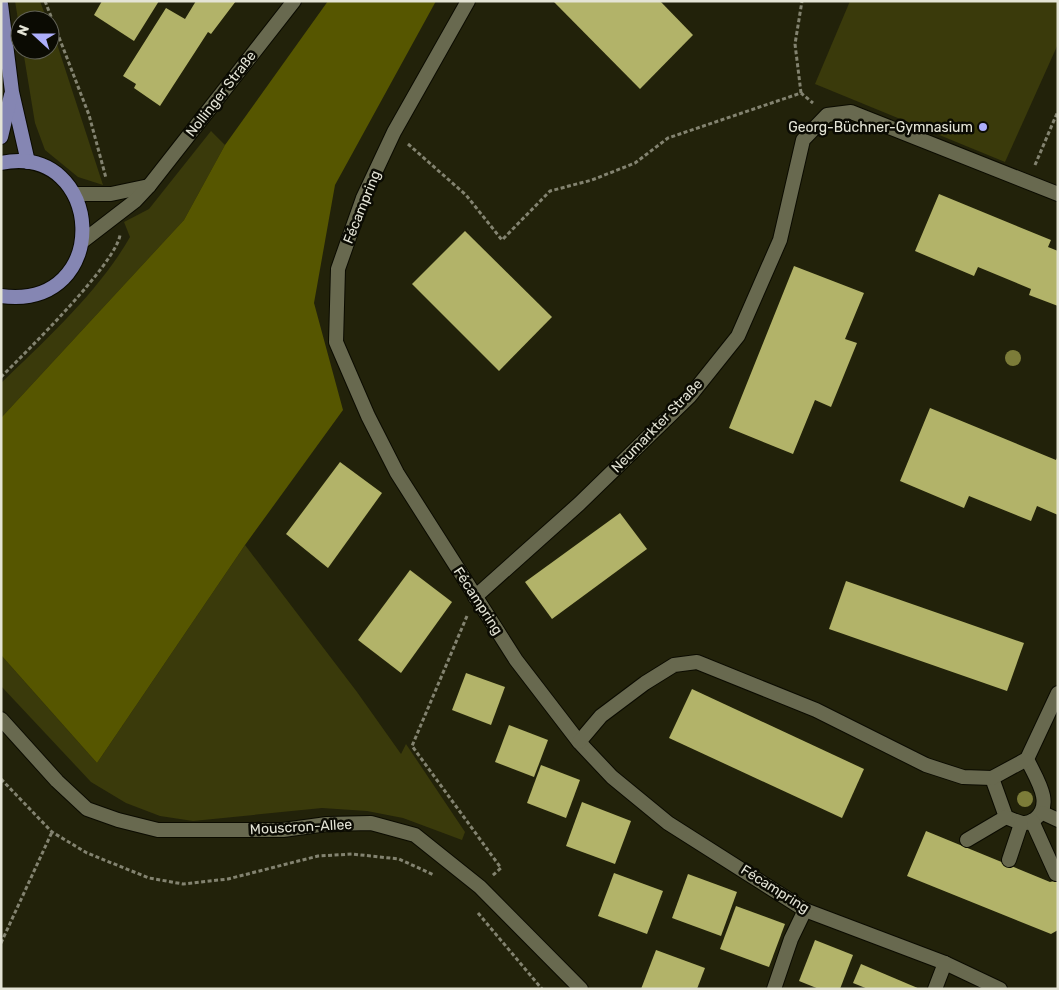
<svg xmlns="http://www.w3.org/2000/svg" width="1059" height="990" font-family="Rubik,sans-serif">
<rect width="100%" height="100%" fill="#22220a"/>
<g fill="#3a3a0b">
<polygon points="15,1 40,1 47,20 20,20 20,32"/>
<polygon points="850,1 1058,1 1058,44 1005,162 815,84"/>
<polygon points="50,27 57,44 103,185 78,177 45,150 35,123 23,50 50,50"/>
<path d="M 211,131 L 225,145 L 184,220 L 1,418 L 1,383 C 45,341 100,290 130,237 L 124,222 L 149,209 Z"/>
<polygon points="245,545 357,692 401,754 406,744 465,832 462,840 403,818 367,811 322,808 193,821 160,816 126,803 91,782 1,686 1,655 97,763"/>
</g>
<polygon fill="#565600" points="328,1 436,1 335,185 314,303 343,410 245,545 97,763 1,655 1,418 184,220 225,145"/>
<g fill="#b2b369">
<polygon points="102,1 159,1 134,41 94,15"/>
<polygon points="196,1 236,1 211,34 208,32 160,106 134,88 136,84 123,76 166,8 185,19"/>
<polygon points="553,1 660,1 693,35 640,89"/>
<polygon points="939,194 1051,240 1048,247 1058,251 1058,306 1029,295 1031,289 978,267 974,276 915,251"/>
<polygon points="465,231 552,317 499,371 412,284"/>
<polygon points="794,266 864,293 845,339 857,343 831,407 815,400 793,454 729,428"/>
<polygon points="930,408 1056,460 1058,456 1058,515 1037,506 1031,521 969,496 964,508 900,481"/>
<polygon points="340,462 382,493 328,568 286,534"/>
<polygon points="620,513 647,549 552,619 525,582"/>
<polygon points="410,570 452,602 401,673 358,640"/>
<polygon points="846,581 1024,643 1007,691 829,629"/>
<polygon points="466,673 505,687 491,725 452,710"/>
<polygon points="692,689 864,769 842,818 669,738"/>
<polygon points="509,725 548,740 534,777 495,762"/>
<polygon points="541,765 580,780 566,818 527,803"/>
<polygon points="582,802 631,821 615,864 566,846"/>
<polygon points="926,831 1050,882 1058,880 1058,930 1051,934 907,876"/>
<polygon points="614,873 663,891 647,934 598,916"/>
<polygon points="688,874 737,892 721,936 672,918"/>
<polygon points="736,906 785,924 769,967 720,949"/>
<polygon points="815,940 853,955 840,989 819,989 799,981"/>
<polygon points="656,950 705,968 697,989 641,989"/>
<polygon points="861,964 920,989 868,989 853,983"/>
</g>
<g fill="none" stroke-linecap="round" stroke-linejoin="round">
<g stroke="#0b0b00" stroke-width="16">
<g id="pedestrian">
<path d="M 992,778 L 1006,817 C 1016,821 1025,827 1035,819 C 1055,804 1035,777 1027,759"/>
<polyline points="1043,813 1058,820"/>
<polyline points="1032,821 1056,874"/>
<polyline points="967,840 1006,817"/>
<polyline points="1009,860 1021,824"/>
</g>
</g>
<g stroke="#0b0b00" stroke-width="16">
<g id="minor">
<polyline points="468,1 394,132 363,198 338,269 336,342 368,416 397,473 516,660 579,742 612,777 668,823 805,910 945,963 1000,989"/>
<polyline points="475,597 579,504 690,396 738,336 780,240 803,140 827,115 851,112 1058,194"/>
<polyline points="579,742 601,716 645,683 674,665 697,662 816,710 926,765 963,777 992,778 1027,759 1058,693"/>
<polyline points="774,989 791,939 805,910"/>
<polyline points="935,989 945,963"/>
</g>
</g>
<g stroke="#0b0b00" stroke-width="16">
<polyline id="tertiary" points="1,719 57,781 87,809 118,820 158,830 283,830 327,824 371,823 415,835 480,887 581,989"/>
</g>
<g stroke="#0b0b00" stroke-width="16">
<g id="secondary">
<polyline points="74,194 111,194 149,186"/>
<polyline points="83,241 135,201 149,186 294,1"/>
</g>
</g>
<g stroke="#0b0b00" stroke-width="16">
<g id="primary">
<polyline points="1,4 12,92 28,162"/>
<polyline points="1,137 11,95"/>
<path d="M 1,163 C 105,142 114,311 1,296"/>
</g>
</g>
<g stroke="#838370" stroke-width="3" stroke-dasharray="4 2.5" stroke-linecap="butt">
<polyline points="45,1 89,115 106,178"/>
<polyline points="801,93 795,44 802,1"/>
<polyline points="408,144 466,195 502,240 550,191 592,180 635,163 668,138 801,93 813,103"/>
<polyline points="1035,165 1058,111"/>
<path d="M 1,377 C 26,352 115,265 120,235"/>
<polyline points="467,616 412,746 501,868 492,876"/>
<polyline points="1,779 52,832 87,853 149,878 183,884 228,879 318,856 352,854 399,859 434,875"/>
<polyline points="478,913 542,989"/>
<polyline points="1,943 52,832"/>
</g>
<use href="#pedestrian" stroke="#68694f" stroke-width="14"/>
<use href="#minor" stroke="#68694f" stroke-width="14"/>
<use href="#tertiary" stroke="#68694f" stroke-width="14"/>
<use href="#secondary" stroke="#68694f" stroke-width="14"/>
<use href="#primary" stroke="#8586b3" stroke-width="14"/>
</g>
<g fill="#7c7c39">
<circle cx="1013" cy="358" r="8"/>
<circle cx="1025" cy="799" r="8"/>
</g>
<circle fill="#adaffb" stroke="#0b0b03" stroke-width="2" cx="983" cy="127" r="5"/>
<g text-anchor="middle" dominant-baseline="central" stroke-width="5" stroke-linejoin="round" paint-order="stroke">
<g font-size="14" fill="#e4e4d6" stroke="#0b0b03">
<text transform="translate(221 94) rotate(-52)">Nollinger Straße</text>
<text transform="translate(362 207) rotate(-68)">Fécampring</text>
<text transform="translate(657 426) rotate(-46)">Neumarkter Straße</text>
<text transform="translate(478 601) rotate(57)">Fécampring</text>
<text transform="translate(301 827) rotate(-3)">Mouscron-Allee</text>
<text transform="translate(775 889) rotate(32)">Fécampring</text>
</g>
<g font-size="14" fill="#e4e4d6" stroke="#0b0b03" text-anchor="end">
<text x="973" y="127">Georg-Büchner-Gymnasium</text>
</g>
</g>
<rect width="1059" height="990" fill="none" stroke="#e4e4d6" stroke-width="5"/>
<g transform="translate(35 35) rotate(291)"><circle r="24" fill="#0b0b03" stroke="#626257"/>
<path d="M0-4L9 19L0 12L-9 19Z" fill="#adaffb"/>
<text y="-8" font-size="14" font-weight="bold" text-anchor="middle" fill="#e4e4d6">N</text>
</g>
</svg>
